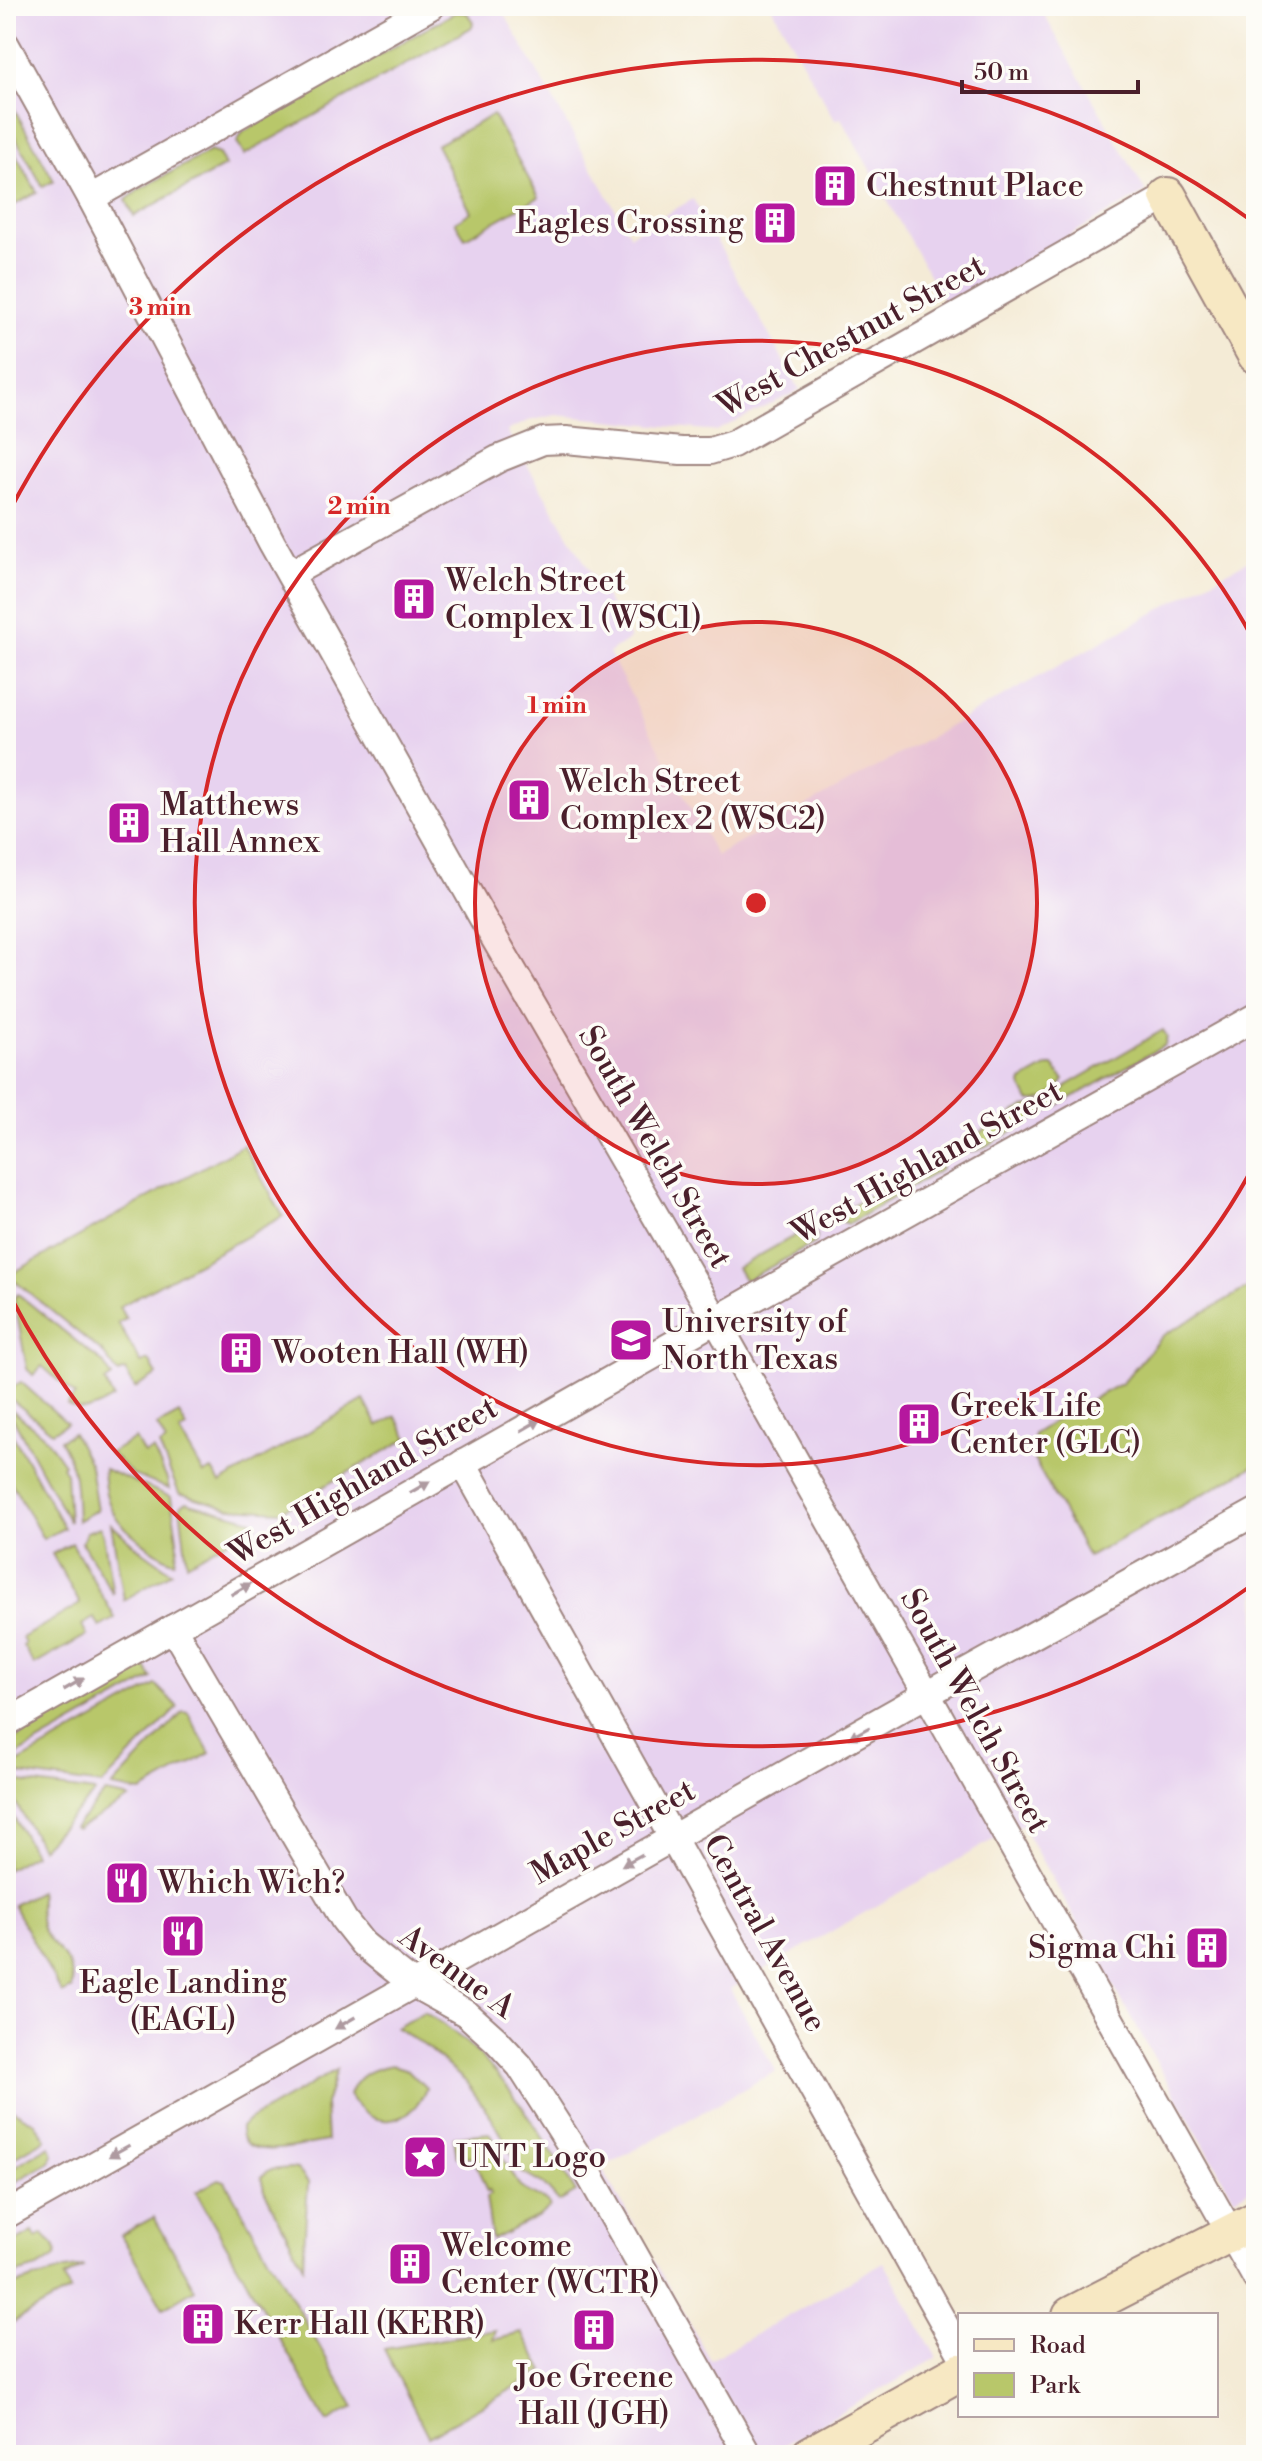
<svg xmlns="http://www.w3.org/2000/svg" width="1262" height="2461" font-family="'Libre Bodoni',serif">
<rect width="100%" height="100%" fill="#fdfcf7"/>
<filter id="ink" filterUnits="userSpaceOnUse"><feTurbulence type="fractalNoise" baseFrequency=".0125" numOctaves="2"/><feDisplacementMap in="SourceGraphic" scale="16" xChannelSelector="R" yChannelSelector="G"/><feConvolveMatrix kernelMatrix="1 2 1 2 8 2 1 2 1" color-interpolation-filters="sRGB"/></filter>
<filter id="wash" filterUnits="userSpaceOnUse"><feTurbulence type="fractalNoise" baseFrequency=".006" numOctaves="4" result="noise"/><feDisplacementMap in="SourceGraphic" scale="32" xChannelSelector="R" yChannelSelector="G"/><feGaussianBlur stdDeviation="1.8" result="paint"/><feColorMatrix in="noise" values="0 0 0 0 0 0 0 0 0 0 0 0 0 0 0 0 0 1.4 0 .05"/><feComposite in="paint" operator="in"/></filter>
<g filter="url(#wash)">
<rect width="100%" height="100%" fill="#f4ebd6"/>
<g fill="#e7d2ef">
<polygon points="6,6 500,6 630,235 693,199 800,390 716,431 556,415 528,421 507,431 630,639 609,653 716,856 1256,556 1256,2186 1234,2198 1021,1824 730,1989 776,2071 602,2168 710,2360 884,2262 937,2358 766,2455 6,2455"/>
<polygon points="771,6 1039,6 1146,192 946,305 841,118 835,120"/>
</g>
<g fill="#b8c76a" stroke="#81734a" stroke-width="2">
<polygon points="456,12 467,13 473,22 472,27 244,155 237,142 243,132"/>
<polygon points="6,94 54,181 43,187 6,121"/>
<polygon points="493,115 539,197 465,238 455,222 471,212 436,145"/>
<polygon points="6,137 37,192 7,209 6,207"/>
<polygon points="210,151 219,154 225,166 134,216 126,200 140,189"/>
<path d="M 1163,1030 L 1167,1037 L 1165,1045 L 979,1150 L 970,1152 L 961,1145 C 976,1136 1016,1109 1030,1106 C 1050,1101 1055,1104 1068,1085 Z"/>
<path d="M 1048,1066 L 1053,1066 L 1064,1080 C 1055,1094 1046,1102 1029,1101 L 1021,1085 L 1022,1081 Z"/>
<polygon points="243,1145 283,1216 119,1307 126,1319 118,1323 141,1363 149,1360 157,1375 135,1388 125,1370 118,1373 102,1352 11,1278 13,1273"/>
<polygon points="939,1156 942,1164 940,1170 848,1224 837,1219 835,1215"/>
<polygon points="812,1226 817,1237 815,1243 745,1281 737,1268"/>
<polygon points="1256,1283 1256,1465 1088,1557 1032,1456 1034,1434 1066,1413 1122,1383 1162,1336"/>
<path d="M 18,1294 L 103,1363 L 112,1377 L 105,1382 L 113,1398 C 99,1407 84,1415 67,1405 L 75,1395 L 42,1366 L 33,1375 L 27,1369 L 14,1298 Z"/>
<polygon points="21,1382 67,1423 52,1432 6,1395 6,1391"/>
<polygon points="364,1400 378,1426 396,1416 408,1438 281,1511 229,1508 179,1493 159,1446 166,1442 157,1426 179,1414 187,1428 180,1432 204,1474 212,1470 220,1483"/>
<polygon points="6,1405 45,1437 64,1464 62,1466 66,1473 69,1522"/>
<polygon points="6,1423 64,1528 43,1539 6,1473"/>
<path d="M 73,1433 L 90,1466 L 97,1510 L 77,1521 C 75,1487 77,1470 60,1440 Z"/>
<polygon points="135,1439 144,1454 153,1450 167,1479 169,1489 133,1475 110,1453"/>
<path d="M 104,1469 L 171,1497 L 178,1546 L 175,1561 C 162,1560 124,1529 116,1517 C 107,1504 102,1482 104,1469 Z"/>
<polygon points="186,1502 252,1520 257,1524 187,1564 180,1506"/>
<polygon points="111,1524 133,1544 172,1572 124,1600"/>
<polygon points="100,1527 103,1534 113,1594 82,1543 86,1532"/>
<polygon points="72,1543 115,1618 100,1627 94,1618 82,1625 87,1635 34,1665 23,1646 25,1644 22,1638 80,1604 52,1554"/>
<polygon points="145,1665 152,1678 6,1761 6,1744"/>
<polygon points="156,1685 178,1707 102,1785 6,1772 7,1769"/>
<polygon points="183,1712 188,1713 210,1753 141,1792 112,1787"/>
<polygon points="6,1780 94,1792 95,1793 41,1848 6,1785"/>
<polygon points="105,1793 126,1797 129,1799 77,1829 74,1828"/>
<polygon points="6,1803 34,1854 6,1870"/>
<path d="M 39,1891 C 42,1902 37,1915 42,1928 C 54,1953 74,1954 72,1989 L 62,1994 L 13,1905 Z"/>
<path d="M 424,2012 C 495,2053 535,2124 576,2192 L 559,2202 L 544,2185 L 523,2173 L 492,2118 L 465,2081 L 425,2046 L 396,2028 Z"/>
<path d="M 392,2065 L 408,2070 L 426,2088 C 411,2127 370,2132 349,2095 C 357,2074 371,2069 392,2065 Z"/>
<path d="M 336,2070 L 325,2104 L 327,2141 C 304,2144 238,2165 241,2127 L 247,2121 Z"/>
<polygon points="6,2106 35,2123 46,2139 6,2162"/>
<polygon points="489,2133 520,2187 547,2202 550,2207 539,2216 492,2240 486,2197 491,2194 489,2190 487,2192 474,2158 457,2157 454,2137"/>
<polygon points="50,2146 53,2155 50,2162 6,2187 6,2171"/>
<polygon points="290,2168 297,2169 308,2182 303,2266 264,2190 261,2177 269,2170"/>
<polygon points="219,2179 225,2181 354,2407 327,2422 196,2192"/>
<polygon points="154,2217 195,2289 163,2308 121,2235"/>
<path d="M 33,2232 L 36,2238 L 43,2234 C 48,2241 54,2243 57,2250 L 56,2257 L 37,2268 L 6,2277 L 6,2247 Z"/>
<polygon points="84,2267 64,2278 70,2291 6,2326 6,2287 65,2270"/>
<polygon points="496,2330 493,2340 522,2333 544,2371 428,2436 384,2349"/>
</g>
</g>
<g filter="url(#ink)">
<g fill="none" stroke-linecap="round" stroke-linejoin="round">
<g stroke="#9f8580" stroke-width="30">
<g id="street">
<polyline points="6,45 91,198 272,543 482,917 716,1320 1256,2278"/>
<polyline points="91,198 431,6"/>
<polyline points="290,574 498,459 543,441 566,440 681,451 710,451 733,444 1168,196"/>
<polyline points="463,1463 960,2352"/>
<polyline points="173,1628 344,1920 363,1944 379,1957 413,1984 467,2014 496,2040 520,2066 589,2174 748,2455"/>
<polyline points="6,1723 751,1300 1256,1017"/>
<polyline points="6,2215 927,1694 1256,1512"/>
</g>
</g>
<g stroke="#9f8580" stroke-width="40">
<g id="secondary">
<polyline points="1168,196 1256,355"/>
<polyline points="1071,2315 1256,2220"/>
<polyline points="810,2455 960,2372"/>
</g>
</g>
<use href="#street" stroke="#fff" stroke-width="26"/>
<use href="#secondary" stroke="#f7e8c3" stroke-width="36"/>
</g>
<defs><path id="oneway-solid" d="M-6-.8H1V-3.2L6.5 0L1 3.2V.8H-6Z" transform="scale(2)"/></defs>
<g fill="#ae9aa0">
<use href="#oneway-solid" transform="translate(531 1425) rotate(-30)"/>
<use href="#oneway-solid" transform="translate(420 1487) rotate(-30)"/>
<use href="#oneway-solid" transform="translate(241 1589) rotate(-30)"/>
<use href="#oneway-solid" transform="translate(74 1684) rotate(-30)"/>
<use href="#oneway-solid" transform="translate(859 1733) rotate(151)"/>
<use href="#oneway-solid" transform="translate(632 1860) rotate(151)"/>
<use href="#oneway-solid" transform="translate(345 2023) rotate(150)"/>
<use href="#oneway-solid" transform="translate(119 2151) rotate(151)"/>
</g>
</g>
<circle cx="756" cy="903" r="281" fill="#d62828" fill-opacity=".12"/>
<g fill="none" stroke="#d62828" stroke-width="4">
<circle cx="756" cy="903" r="281"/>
<path d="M1255 1163A562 562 0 1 1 1255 643"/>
<path d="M1252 1585A843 843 0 0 1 8 1292M8 514A843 843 0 0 1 1252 221"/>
</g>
<defs>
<g id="building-square" transform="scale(2.3)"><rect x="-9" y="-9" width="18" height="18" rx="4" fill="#b5179e" stroke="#fdfcf7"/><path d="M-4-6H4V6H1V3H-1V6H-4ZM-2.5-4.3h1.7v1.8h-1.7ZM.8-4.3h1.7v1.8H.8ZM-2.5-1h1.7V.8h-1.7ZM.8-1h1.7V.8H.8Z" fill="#fff"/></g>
<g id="university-square" transform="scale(2.3)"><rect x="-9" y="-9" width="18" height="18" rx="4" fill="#b5179e" stroke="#fdfcf7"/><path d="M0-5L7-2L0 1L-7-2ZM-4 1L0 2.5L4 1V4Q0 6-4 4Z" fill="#fff"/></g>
<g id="restaurant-square" transform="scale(2.3)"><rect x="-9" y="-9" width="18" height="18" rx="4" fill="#b5179e" stroke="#fdfcf7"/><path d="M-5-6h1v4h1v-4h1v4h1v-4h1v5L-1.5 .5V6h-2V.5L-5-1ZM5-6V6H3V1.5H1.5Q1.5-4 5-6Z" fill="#fff"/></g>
<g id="sight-square" transform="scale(2.3)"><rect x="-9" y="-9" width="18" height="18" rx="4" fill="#b5179e" stroke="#fdfcf7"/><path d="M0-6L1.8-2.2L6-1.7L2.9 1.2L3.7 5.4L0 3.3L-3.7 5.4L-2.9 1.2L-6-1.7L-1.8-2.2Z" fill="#fff"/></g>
</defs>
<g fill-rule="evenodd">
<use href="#building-square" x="835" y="186"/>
<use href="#building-square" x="775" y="223"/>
<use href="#building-square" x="414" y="599"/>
<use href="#building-square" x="529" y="800"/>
<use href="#building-square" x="129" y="823"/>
<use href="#university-square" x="631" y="1340"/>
<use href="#building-square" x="241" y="1353"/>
<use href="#building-square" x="919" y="1424"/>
<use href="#restaurant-square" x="127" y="1883"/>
<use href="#restaurant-square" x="183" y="1936"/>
<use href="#building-square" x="1207" y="1948"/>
<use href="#sight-square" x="425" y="2157"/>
<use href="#building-square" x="410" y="2264"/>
<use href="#building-square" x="203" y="2324"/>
<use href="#building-square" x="594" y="2330"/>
</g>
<g text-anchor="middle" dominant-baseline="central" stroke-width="7" stroke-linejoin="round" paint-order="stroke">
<g font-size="32" fill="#4a1f2b" stroke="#fdfcf7" text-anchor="start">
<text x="866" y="186">Chestnut Place</text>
<text x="744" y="223" text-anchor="end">Eagles Crossing</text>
<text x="445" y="581">Welch Street<tspan x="445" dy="37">Complex 1 (WSC1)</tspan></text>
<text x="560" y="782">Welch Street<tspan x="560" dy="37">Complex 2 (WSC2)</tspan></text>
<text x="160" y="805">Matthews<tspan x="160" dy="37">Hall Annex</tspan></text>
<text x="662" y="1322">University of<tspan x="662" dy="37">North Texas</tspan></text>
<text x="272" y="1353">Wooten Hall (WH)</text>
<text x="950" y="1406">Greek Life<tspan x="950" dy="37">Center (GLC)</tspan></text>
<text x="158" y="1883">Which Wich?</text>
<text x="1176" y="1948" text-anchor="end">Sigma Chi</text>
<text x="183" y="1983" text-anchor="middle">Eagle Landing<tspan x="183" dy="37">(EAGL)</tspan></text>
<text x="456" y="2157">UNT Logo</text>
<text x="441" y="2246">Welcome<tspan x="441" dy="37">Center (WCTR)</tspan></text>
<text x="234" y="2324">Kerr Hall (KERR)</text>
<text x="594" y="2377" text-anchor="middle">Joe Greene<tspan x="594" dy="37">Hall (JGH)</tspan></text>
</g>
<g font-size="32" fill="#4a1f2b" stroke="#fdfcf7">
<text transform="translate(851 336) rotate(-29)">West Chestnut Street</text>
<text transform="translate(655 1147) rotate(60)">South Welch Street</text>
<text transform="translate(927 1162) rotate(-29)">West Highland Street</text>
<text transform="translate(363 1481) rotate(-30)">West Highland Street</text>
<text transform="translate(975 1711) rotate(61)">South Welch Street</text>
<text transform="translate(613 1832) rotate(-29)">Maple Street</text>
<text transform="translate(765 1933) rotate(61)">Central Avenue</text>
<text transform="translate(457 1972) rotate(36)">Avenue A</text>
</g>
</g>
<circle cx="756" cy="903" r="12" fill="#d62828" stroke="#fdfcf7" stroke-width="4"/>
<g font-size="24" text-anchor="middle" font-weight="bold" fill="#d62828" stroke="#fdfcf7" stroke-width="7" stroke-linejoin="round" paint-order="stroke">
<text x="160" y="315">3 min</text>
<text x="359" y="514">2 min</text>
<text x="557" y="713">1 min</text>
</g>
<rect width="1262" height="2461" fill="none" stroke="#fdfcf7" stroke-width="32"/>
<rect x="958" y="2313" width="260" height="104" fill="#fdfcf7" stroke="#b5a4a5" stroke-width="2"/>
<rect x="974" y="2339" width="40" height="12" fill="#f7e8c3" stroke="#b5a4a5" stroke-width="2"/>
<text x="1030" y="2353" font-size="24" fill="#4a1f2b">Road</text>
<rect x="974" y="2373" width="40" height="24" fill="#b8c76a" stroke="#b5a4a5" stroke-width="2"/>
<text x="1030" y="2393" font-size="24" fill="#4a1f2b">Park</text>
<path d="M962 80v12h176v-12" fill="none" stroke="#4a1f2b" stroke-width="4"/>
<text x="974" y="80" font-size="24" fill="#4a1f2b" stroke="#fdfcf7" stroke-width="6" paint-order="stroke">50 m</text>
</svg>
